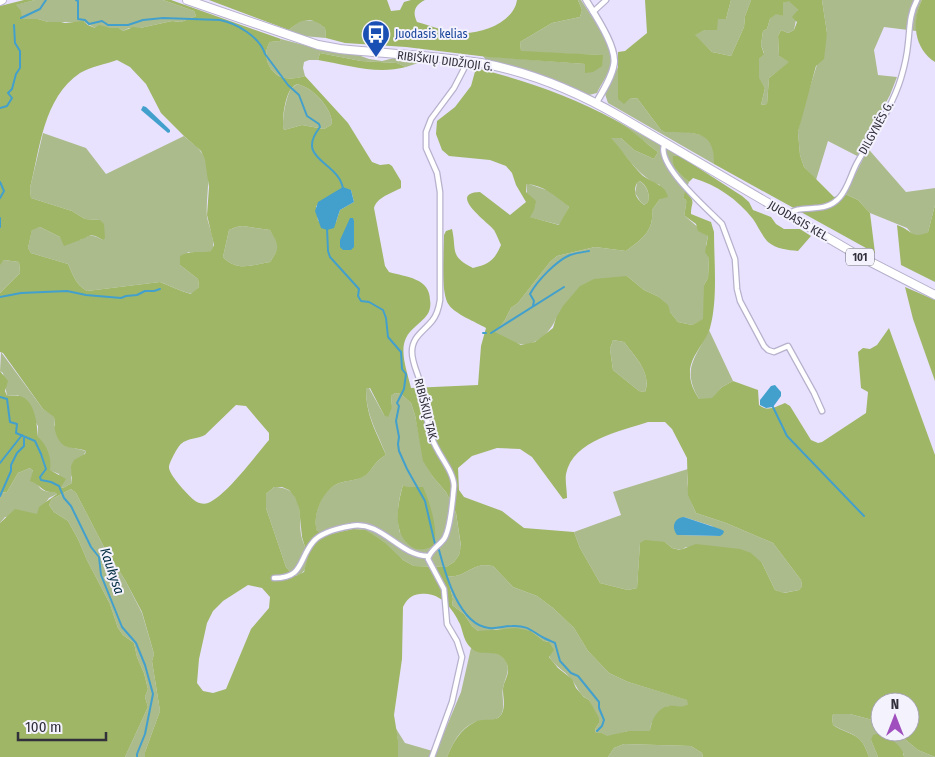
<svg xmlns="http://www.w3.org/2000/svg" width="935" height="757" font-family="'Fira Sans Condensed',sans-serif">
<rect width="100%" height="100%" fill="#e8e2ff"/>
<g fill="#acbb8b" fill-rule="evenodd">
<polygon points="35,0 163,0 194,11 196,16 181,22 172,21 140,28 129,28 123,31 119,28 95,28 84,22 48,22 38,19 22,19 15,5"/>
<path d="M 578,0 L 581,0 C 591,16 615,46 611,64 C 609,74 601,84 597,93 L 589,95 L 539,74 L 486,60 L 483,56 L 585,64 L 602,55 L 521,52 L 520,42 L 552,23 L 580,17 L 582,10 Z"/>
<polygon points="731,0 751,0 745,16 744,27 731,56 712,52 694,35 705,30 718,18 726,19"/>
<polygon points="789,0 798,10 794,30 788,33 781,30 778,36 779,56 790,62 769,78 767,104 761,105 765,88 759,79 759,59 764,53 761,45 763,31 767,29 770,19 776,13 783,16 783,3"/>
<path d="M 822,0 L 922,0 C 917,10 916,20 916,31 L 884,27 L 874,50 L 878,75 L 897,77 L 890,95 L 864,144 L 906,192 L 935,188 L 935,205 L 928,232 L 920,236 L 914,236 L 907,228 L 870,213 L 858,200 L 845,194 L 863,159 L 828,141 L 816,180 L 804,167 L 800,155 L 798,132 L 803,109 L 827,33 Z"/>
<polygon points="304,20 316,21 325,28 326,38 303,36 289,30 297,23"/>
<path d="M 281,39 L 319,49 L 358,55 L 369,59 L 382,61 L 394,58 L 429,62 L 421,62 L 406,67 L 397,63 L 361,61 L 320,53 L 318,60 L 309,60 L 304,62 L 303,68 L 305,76 C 299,78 292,79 285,78 C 269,75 261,54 270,42 L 280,41 Z"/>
<path d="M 619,65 L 619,73 L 629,99 L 637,98 L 661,130 C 673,131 701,131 709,140 C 715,146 714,157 714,164 L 608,103 L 605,94 Z"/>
<path d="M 297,84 C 312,87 331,107 332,122 L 331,125 L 324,129 L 302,125 L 284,130 C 281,123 286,96 291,89 C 292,88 296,85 297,84 Z"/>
<path d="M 617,121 L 680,156 L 673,156 L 677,171 L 689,182 L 683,198 L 686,200 C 687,205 684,210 685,216 L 708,236 L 706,245 L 709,258 L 708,278 L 704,285 L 704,319 L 692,325 L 678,322 L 657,296 L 644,290 L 627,276 L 556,318 C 552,331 534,348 520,344 C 513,343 500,336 494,332 L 505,320 L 511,308 L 518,303 L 550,262 L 557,256 L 595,247 L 626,251 C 642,239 654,231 652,210 L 660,199 L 660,185 C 640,179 624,152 610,138 L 621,138 L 634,150 L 654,159 L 658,152 Z"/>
<path d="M 43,133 L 86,148 L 106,174 L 184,136 C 189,141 197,146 201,152 C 214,170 205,196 207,217 C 209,228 216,240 212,251 L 205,253 L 188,252 L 180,265 L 198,279 L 199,287 L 192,294 C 180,291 171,286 160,282 L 87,291 C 76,285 73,275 68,264 L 31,253 L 28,248 L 32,229 L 40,227 L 60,237 L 80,240 C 89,234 93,235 103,240 L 100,220 L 85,219 L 72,211 L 31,198 L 30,188 Z"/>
<path d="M 640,181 C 647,187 650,193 648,202 L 644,205 L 640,201 L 635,193 L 637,183 Z"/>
<polygon points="526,183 552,192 569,207 560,225 529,217"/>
<path d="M 243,226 L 270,230 C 280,246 280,247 270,262 C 252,265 237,272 223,257 L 229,230 L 236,227 Z"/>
<polygon points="4,260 19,262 20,273 0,293 0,264"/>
<path d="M 709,330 L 733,381 L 722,387 L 712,399 L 699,399 C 681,368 696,358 709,330 Z"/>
<path d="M 613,340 L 624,342 C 635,357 652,373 645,392 L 639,391 L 613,370 L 610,349 Z"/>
<polygon points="1,352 43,409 53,415 55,420 54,425 66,446 86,451 71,477 72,483 63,488 61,487 59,474 49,470 38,437 38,426 18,395 7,396 3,373 0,371"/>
<path d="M 369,388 L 384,415 L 392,407 L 391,396 L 395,393 L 401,394 L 411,403 L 415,415 L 424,461 L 433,477 L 446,492 L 456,513 L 461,547 L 459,555 L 454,562 L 446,567 L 414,566 L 403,560 L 366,530 L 353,529 L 326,535 L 317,532 C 312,516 321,491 337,484 C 345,480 354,482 363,476 C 370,473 372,467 377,462 C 379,459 383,457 386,455 C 377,431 366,416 366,389 ZM 403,485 L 406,487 L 423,487 L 400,533 C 396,516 398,501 403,485 Z"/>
<path d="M 30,468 C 41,478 31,493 56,492 L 57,494 L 49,498 L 37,515 L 5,517 L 0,523 L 0,493 L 7,492 L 18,473 Z"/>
<path d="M 688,469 C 686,486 689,498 696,513 L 726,523 L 773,543 L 801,580 L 802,586 L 799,590 L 783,593 L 775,590 L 762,563 L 686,547 L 681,550 L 672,548 L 665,542 L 640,543 L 637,588 L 628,590 L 600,583 L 580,548 L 574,532 L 621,515 L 613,492 ZM 684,517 L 712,526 L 720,536 L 677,535 Z"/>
<path d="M 274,487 C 282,487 290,489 295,496 C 302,507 299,523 301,535 C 303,544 309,553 308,562 C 306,569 303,574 296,576 L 291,573 L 286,567 L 266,508 L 266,494 Z"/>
<polygon points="71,489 76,493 104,547 125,580 142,613 154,654 152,661 160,711 145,752 145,757 125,757 148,707 145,697 148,689 144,673 137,657 134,643 123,635 118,628 110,604 87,560 78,539 68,521 54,512 49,505 52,499"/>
<path d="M 483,565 L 493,566 L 513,587 L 537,596 L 553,608 L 574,628 L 588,651 L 609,673 L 628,682 L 688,700 L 688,704 L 683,708 L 668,706 L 651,724 L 650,731 L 628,731 L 607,737 L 602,733 L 596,733 L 595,729 L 599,723 L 589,700 C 578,694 578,687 571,679 C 565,671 556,667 550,658 C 548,654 549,647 549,642 L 544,641 L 531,631 L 497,629 L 484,632 L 478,631 L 472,626 L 464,614 L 452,605 L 453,599 L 447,576 C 463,578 467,568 483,565 Z"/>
<path d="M 471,648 C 480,653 494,650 501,656 C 514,667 505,676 503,688 C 501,697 506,706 501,715 C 494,724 484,718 475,722 C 460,728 453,743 447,757 L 398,757 L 398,740 L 395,727 L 405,743 L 436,752 L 461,692 Z"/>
<path d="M 834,714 L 850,714 L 880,722 L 880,732 L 896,732 L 918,750 L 935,757 L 904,757 L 904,754 L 871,740 L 878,757 L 869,757 C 867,752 865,746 862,742 C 856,733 842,731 833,725 L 832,716 Z"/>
<polygon points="624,744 691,746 702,753 703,757 608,757 614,748"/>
</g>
<g fill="#9fb666" fill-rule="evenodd">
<path d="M 24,0 L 35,0 L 16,5 L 21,11 L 22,19 L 38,19 L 48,22 L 61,22 L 65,23 L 83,21 L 88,25 L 95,28 L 99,25 L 110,28 L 119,28 L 123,31 L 133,27 L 140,28 L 172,21 L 181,22 L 196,16 L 194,11 L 163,0 L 171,0 L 281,39 L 280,41 L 270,42 C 261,54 269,75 285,78 C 291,79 299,78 305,76 L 348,123 L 372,162 L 380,165 L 389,164 L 392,166 L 401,181 L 401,188 C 392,193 377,197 374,208 L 385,266 L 389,272 C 406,277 430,278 430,300 C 431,305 430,311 427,315 C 421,323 410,329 406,338 C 399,352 408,374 411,388 L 478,385 L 481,346 L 486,328 C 476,322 455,314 449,305 C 440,294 444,250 444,235 L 446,231 L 452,229 C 457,251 449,256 473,268 C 489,264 494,261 501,245 C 499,241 497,235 494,230 C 489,223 446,193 480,192 L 510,215 L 526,202 L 516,185 L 512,173 L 506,166 L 490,160 L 449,156 L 442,150 L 436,134 L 437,121 L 455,107 L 471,86 L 476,68 C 524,80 571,96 615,120 C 630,128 644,142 658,152 L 654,159 L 634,150 L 621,138 L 611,138 C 622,150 631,164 642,175 C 652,183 665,184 668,197 L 660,199 L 652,210 C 654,231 642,239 626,251 L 595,247 L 557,256 L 550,262 L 518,303 L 511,308 L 505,320 L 495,332 L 521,345 L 535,342 L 553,328 L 556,318 L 563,306 L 580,286 L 594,279 L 627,276 L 644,290 L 657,296 L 668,305 L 670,312 L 678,322 L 692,325 L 703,319 L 704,285 L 708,278 L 709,258 L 705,252 L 708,236 L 698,231 L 696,224 L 685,216 C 684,210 687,205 686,200 L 683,198 L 685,191 C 697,204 691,200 691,214 L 711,222 L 714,232 C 714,262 718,299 710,328 C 705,344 689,357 690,374 C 690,383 694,391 699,399 L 712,398 L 722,387 L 733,381 L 758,390 L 759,405 C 768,412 775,407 785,403 L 790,406 L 811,440 L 818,443 L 822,442 L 866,413 L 868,392 L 861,388 L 858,352 L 863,348 L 870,349 L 877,345 L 889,328 L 935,455 L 935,757 L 918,750 L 896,732 L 910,732 L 910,702 L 880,702 L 880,722 L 850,714 L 834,714 L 832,716 L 833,725 C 842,732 856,733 862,742 C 865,746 867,752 869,757 L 703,757 L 702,753 L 691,746 L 624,744 L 614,748 L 608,757 L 447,757 C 453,743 460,729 475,722 C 486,716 502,727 504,705 C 504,700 503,695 503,690 C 503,681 511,674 507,664 C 498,645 482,659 471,648 C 464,642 463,632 460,624 C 452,607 439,591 420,594 C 411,595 407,599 403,607 L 402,659 L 394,715 L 398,740 L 398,757 L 145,757 L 145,752 L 160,711 L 152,661 L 154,654 L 142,612 L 125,580 L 104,547 L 76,493 L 71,489 L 52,499 L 49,505 L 54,512 L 68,521 L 78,539 L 87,560 L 110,604 L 118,628 L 123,635 L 134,643 L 137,657 L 144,673 L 148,689 L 145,697 L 148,707 L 125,757 L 0,757 L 0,523 L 15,509 L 37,514 L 39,507 L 57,494 L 55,492 C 41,493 42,485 30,481 L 33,471 L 30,468 L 18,473 L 7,492 L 0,493 L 0,371 L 8,381 L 5,391 L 7,396 C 11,396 15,395 19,396 C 35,399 37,424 38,437 C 47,445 52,458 50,470 L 66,479 L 61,487 L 63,488 L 72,483 L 71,466 L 74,460 L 85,454 L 86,451 C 80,448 72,449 65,446 C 57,442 53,428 55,420 L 53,416 L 43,409 L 3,353 L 0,352 L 0,293 L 20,273 L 19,262 L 4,260 L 0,265 L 0,6 ZM 117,60 L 130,67 L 146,84 L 161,113 L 184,136 L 201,151 L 205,160 L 209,187 L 207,215 L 214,245 L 211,251 C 199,254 193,249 180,256 L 180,265 L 198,279 L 199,287 L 191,294 C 180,291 171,286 160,282 L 87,291 C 76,285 73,275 68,264 L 31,253 L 28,248 L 32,230 L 40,227 L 60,237 L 64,246 C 69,244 75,242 80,240 C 91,235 91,233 103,240 L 105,238 L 104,224 L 100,220 L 85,219 L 72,211 L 31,198 L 30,188 C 40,149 43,98 80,73 C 90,67 106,64 117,60 ZM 297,84 C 312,87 331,107 332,122 L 331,125 L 324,129 L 302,125 L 284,130 C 281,123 285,96 291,89 C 292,88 296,84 297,84 ZM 640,181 C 647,186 650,193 648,202 L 644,205 C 637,199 632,193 637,183 ZM 526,184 C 543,185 556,196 569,207 L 559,225 L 530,217 L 534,210 L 536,201 L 526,192 ZM 351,190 L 354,202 L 340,210 L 336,222 L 318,221 L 316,206 ZM 243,226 L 270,230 C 279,246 280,247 270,262 C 252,265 237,272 223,257 L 229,230 L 236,227 ZM 613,340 L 624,342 C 635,357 652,373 645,392 L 639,391 L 613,370 L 610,349 ZM 370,388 L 384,415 L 388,417 L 392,407 L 391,396 L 395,393 L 401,394 L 411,403 L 415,415 L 423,461 L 433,477 L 446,492 L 456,513 L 461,546 L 459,555 L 454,562 L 446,567 L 414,566 L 403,560 L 385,543 L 366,530 L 353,529 L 326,535 L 317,531 C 312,516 322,491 337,484 C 345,480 354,482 364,476 C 370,473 372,467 377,462 C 379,459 383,457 386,455 C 376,431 366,416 366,389 ZM 236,405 L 246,406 L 269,433 L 269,440 C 255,456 227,495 208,503 C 205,504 201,504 197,502 C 191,499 168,474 169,467 C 169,463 178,446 181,444 C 187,438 198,439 205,435 ZM 648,422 L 665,422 L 672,429 L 687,458 L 688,495 L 696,513 L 726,523 L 773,543 L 801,580 L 802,586 L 799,590 L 784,593 L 775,590 L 762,563 L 751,553 L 740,549 L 696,544 L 680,550 L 672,548 L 665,542 L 645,540 L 640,543 L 637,588 L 628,590 L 600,583 L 580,548 L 574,532 L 524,528 L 502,511 L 464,497 L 459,490 L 458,468 L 472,456 L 497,448 L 520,449 L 532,457 L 563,499 L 567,498 C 567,490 565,481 566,474 C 573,440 621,431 648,422 ZM 274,487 L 282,487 L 289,490 L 295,497 L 299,508 L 302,537 L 308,557 L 304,572 L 296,576 L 291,573 L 286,567 L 266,508 L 266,494 ZM 483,565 L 493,566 L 513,587 L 537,596 L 553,608 L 574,628 L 588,651 L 609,673 L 628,682 L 687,700 L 688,704 C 681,709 676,705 669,706 C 657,708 651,721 650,731 L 628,731 L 607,736 L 602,733 L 596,733 L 595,729 L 599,723 L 599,718 L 589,700 L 584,697 L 576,688 L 572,679 L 558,668 L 549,657 L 554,650 L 549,642 L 544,641 L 531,631 L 516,628 L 478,631 L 472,626 L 464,614 L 452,605 L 453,599 L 447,576 C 463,578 467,568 483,565 ZM 248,585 L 262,588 L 270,597 L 269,608 L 251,629 L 226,689 L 213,693 L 203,691 L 197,683 L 199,659 L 207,623 L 213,611 L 223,601 Z"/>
<path d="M 209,0 L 387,0 L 391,11 L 400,10 L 404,2 L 411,0 L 425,0 C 415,5 412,12 417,22 C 431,26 447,32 462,33 C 482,34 514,22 517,0 L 578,0 L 582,10 L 580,17 L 552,23 L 520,42 L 521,51 L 603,55 L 602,66 L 593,72 L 585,73 L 585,64 L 488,57 L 406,47 L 345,43 L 326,38 L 325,28 C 311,16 302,18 289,30 Z"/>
<path d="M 645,0 L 731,0 L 726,19 L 718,19 L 717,30 L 705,30 L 695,35 L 712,52 L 731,56 L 744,27 L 745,16 L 751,0 L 822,0 L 827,33 L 824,59 L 816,66 L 798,132 L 800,155 L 804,167 L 834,197 L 845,194 L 858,200 L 870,213 L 875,253 L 714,164 C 715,129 693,133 666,132 L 661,130 L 637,98 L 629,99 L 624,104 L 618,99 L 618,52 L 625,51 L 647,33 ZM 789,1 L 798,10 L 792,17 L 797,22 L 794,30 L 788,33 L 781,30 L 778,36 L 779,56 L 789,62 L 769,78 L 767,104 L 761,105 L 765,88 L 759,78 L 759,59 L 764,54 L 761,45 L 763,31 L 767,29 L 770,19 L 776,14 L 783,16 L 783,3 Z"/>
<path d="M 922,0 L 935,0 L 935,62 C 914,49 911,21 922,0 Z"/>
<path d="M 320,53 L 361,61 L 397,63 L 406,67 C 377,75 347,65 318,60 Z"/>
<path d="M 673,156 L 680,156 L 742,196 L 749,202 L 753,210 L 771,217 L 776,224 L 784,229 L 800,229 L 811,236 L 798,251 C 788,250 776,249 768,242 C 762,236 758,226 753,219 C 737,199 717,185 693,178 L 689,182 C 681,175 671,168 673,156 Z"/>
<path d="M 935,205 L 935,282 L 901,265 L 897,225 C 912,230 912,240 928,232 Z"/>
<polygon points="905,287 935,300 935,381 913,319"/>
<path d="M 403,485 L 407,487 L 423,487 C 429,500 440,533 433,546 C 423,551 416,551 408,544 C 392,529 398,503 403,485 Z"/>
<path d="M 877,734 C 888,736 903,745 904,757 L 878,757 L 871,740 L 873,735 Z"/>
</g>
<g fill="#43a0cc">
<polygon points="143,106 146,107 170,130 170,132 168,133 141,110"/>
<polygon points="343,187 351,190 354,202 340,210 334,228 327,230 321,228 315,211 318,202"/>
<polygon points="350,218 353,218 354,221 354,247 351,250 343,250 340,247 340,240"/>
<polygon points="775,385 781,392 781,396 773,407 766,408 760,405 760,400 771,386"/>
<path d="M 684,517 L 720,529 L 724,531 L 723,534 L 720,536 L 677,535 C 671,527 674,518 684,517 Z"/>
</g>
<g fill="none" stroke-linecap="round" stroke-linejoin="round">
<g stroke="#43a0cc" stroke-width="2">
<path d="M 76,0 L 78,1 L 78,19 L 85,20 L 89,24 L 102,21 L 108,25 L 128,25 L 143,20 L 163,18 L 220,20 C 236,23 260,37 265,54 L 288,85 L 299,95 L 307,116 L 319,124 L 320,127 C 294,160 339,161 343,189"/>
<polyline points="21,18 40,9 46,0"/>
<polyline points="0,108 7,106 12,98 8,93 12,89 16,74 20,68 20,51 15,43 14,25"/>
<polyline points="0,182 4,191 0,198"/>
<polyline points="0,218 0,227"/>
<polyline points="327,228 328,251 330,257 359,289 358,296 361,301 369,302 383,310 386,318 388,337 401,352 402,369 406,374 404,389 397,403 399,406 396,421 399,437 398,444 399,451 407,469 425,501 435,544"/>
<polyline points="0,297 21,293 67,291 86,295 121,298 126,296 137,295 145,291 154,291 160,289"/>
<path d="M 533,306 L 534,301 L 530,294 C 537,281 556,261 570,255 C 576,253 583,252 589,251"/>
<polyline points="483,333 486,333"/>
<polyline points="491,333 564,287"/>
<polyline points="0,397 7,399 10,422 17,424 16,433 35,441 41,454 46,469 40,477 41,480 51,482 59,486 64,498 71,506 91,547 99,557 101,575 122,627 136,643 145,665 153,694 145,734 137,754 137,757"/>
<polyline points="773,407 787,436 864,516"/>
<polyline points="0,463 22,435"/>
<polyline points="0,496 11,471 11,465 17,453 24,446 24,438"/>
<path d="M 439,550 C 445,573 459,625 489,628 C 496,629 505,626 512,626 C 529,625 532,632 544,638 C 548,640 551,641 555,643 L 560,661 L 571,673 L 578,676 L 599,702 L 599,708 L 604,720 L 602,726 L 597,731"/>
</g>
<g stroke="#b7b1cc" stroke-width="7">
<g id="minor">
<polyline points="593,12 606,0"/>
<path d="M 665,143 C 653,163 709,210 722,224 L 735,259 L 737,289 L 740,301 L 764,346 L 768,350 L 774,352 L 788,346 L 814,393 L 822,411"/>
<path d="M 788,215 C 800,202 824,216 840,197 C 848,188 851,174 857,163 C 872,136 892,108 901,78 C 904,68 907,55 908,44 C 910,28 909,15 917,0"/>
<path d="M 274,578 C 304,578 298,560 313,542 C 321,532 339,528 351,526 C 382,520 399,556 428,556"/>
<path d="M 432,757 L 452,702 L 462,657 L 457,641 L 447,624 L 444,589 L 428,559 C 430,550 439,546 444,539 C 450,530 453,498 454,486 C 454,471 437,454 432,438 C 425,421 426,403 421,386 C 419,375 412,364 412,352 C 412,337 423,332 432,321 C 437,315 439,307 440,300 L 440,192 L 437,173 L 426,148 L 426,132 L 431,119 L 454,88 L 468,61"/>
</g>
</g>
<g stroke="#b7b1cc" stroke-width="8">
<path id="tertiary" d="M 586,0 C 595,15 617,47 614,64 C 612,77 603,91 596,103"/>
</g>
<g stroke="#b7b1cc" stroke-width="10">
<g id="primary">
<path d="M 187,0 L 318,45 L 340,49 C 387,54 434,55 481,63 C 530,72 576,91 619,116 L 859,256 L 935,295"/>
<polyline points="0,1 2,0"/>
</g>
</g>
<use href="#minor" stroke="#fff" stroke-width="4.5"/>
<use href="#tertiary" stroke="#fff" stroke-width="5.5"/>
<use href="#primary" stroke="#fff" stroke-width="8"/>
</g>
<defs>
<g id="bus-pin" transform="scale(1.4375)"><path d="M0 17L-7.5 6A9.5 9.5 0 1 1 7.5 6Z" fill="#1a4fb4" stroke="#f4f2fd"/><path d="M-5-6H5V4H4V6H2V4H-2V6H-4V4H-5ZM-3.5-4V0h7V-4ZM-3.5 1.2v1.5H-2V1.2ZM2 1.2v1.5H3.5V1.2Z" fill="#fff"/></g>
</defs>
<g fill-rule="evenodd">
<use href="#bus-pin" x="376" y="34"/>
</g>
<g text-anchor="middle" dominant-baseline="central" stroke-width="4" stroke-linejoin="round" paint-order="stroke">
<rect fill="#f4f2fd" stroke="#6c6a75" stroke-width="1" x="846" y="248.5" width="28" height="17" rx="4"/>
<g font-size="11" font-weight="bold" fill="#32303b">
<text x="860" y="257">101</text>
</g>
<g font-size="12" fill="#164399" stroke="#f4f2fd" text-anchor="start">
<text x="395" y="34">Juodasis kelias</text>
</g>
<g font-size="12" fill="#32303b" stroke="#f4f2fd">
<text transform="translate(445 61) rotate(7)">RIBIŠKIŲ DIDŽIOJI G.</text>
<text transform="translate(876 128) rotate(-61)">DILGYNĖS G.</text>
<text transform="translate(799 221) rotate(30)">JUODASIS KEL.</text>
<text transform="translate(426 410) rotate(76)">RIBIŠKIŲ TAK.</text>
</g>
<g font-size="14" font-style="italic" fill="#042f42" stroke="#f4f2fd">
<text transform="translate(112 571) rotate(71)">Kaukysa</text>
</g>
</g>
<g transform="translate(895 717)"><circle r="24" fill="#f4f2fd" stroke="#a6a4af"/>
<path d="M0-4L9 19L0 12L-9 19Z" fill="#a04fbe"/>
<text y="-8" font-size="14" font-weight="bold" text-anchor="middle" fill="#32303b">N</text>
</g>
<path d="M18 732v8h88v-8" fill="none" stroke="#32303b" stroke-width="2.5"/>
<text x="25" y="732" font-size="15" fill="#32303b" stroke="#f4f2fd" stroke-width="4" paint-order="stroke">100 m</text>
</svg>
